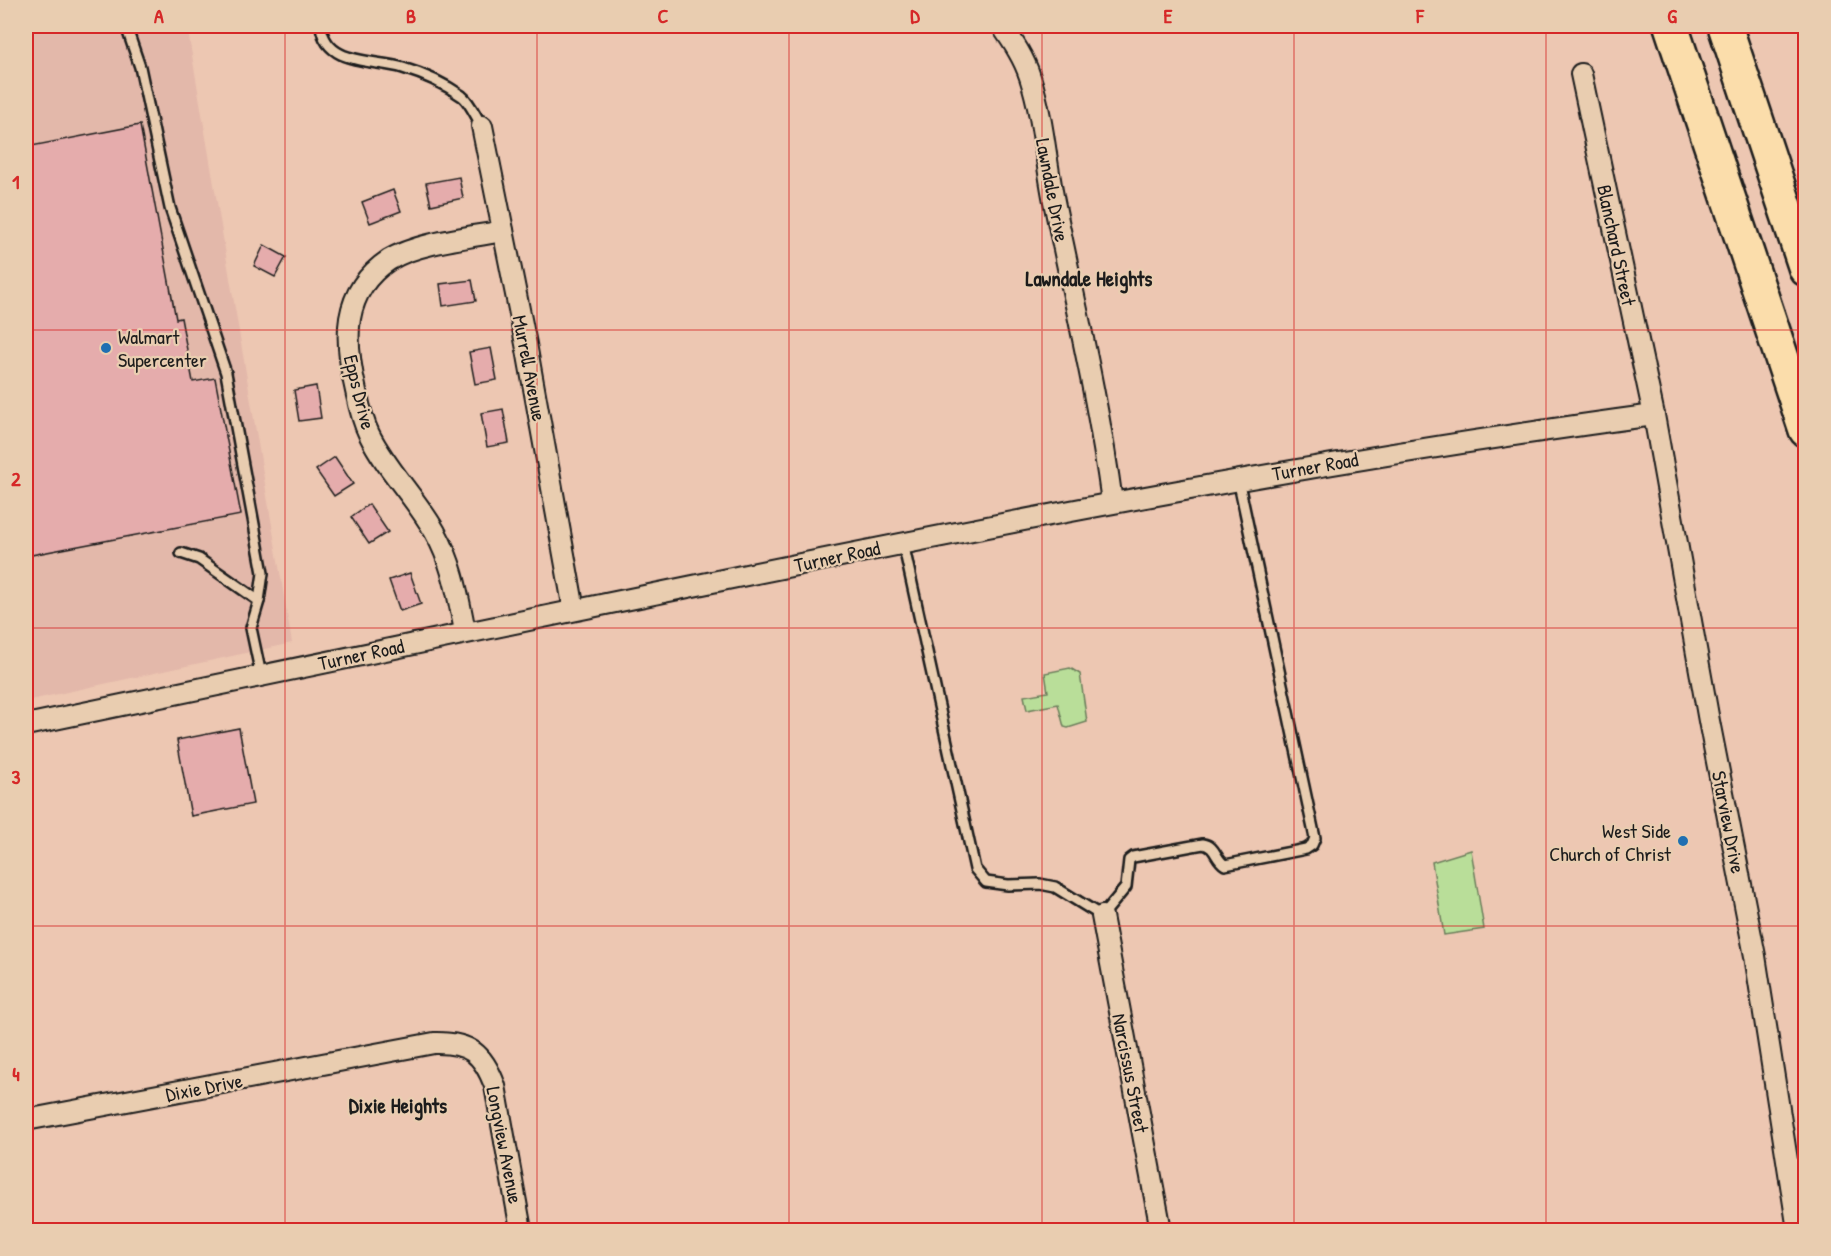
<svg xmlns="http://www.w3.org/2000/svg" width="1831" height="1256" font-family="'Patrick Hand',sans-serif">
<rect width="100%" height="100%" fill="#edc7b2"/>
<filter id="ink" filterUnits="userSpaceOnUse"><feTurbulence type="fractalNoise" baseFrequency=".0167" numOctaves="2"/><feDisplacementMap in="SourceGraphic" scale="12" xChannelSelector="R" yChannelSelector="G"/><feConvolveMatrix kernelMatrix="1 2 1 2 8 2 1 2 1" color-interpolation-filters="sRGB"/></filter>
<g filter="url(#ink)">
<polygon fill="#e3b8aa" points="26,26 187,26 292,643 26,701"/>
<g fill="#b9de99" stroke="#6a7d5a" stroke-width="1.5">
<polygon points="1070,668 1080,674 1087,722 1068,728 1064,727 1058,704 1027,710 1024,696 1048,692 1045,673"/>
<polygon points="1471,850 1484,929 1444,935 1432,862"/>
</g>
<g fill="#e5acac" stroke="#1c1c1c" stroke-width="1.5">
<polygon points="140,125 176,319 181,318 193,382 215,378 241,515 26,556 26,147"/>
<polygon points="459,177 463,198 431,205 426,183"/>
<polygon points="393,190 401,211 370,223 362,202"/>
<polygon points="264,245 286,257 275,277 254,266"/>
<polygon points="472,280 476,301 443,306 440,284"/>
<polygon points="491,348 497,380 475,384 469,352"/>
<polygon points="316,386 321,418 299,421 294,390"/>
<polygon points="503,409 509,443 487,447 481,413"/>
<polygon points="335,457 353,484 334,496 316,470"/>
<polygon points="369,504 388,532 369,544 351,517"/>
<polygon points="410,573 421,604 400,611 389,580"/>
<polygon points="239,728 253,804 191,816 177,740"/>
</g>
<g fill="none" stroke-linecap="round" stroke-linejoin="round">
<g stroke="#1c1c1c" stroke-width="14">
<g id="service">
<polyline points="126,26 140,67 170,208 226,373 263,573 259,601 251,628 261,675"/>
<path d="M 321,26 C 326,66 374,59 403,68 C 423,74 445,84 462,96 C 470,102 476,117 482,126"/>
<path d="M 903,543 L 975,869 L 986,882 L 1008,885 L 1040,884 L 1055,887 L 1102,916 L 1126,887 L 1129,860 L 1133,857 L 1203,844 C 1216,846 1215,859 1225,865 L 1306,849 L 1312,845 L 1315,838 L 1238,479"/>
<polyline points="181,553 199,559 259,601"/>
</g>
</g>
<g stroke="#1c1c1c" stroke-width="24">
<g id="minor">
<path d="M 1002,26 C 1013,42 1024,58 1030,77 C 1044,120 1046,167 1056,211 C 1076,308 1099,404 1112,502"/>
<polyline points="1581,74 1654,415 1709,721 1755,956 1798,1230"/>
<polyline points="482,126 526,344 574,610"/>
<path d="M 465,631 C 458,596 453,564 435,532 C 416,498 386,469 369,434 C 362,420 359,405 356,391 C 344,340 341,292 389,260 C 416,243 471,237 503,231"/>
<path d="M 26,725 C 259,676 493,627 727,579 C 1035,516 1342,457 1654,415"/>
<polyline points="1102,916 1161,1230"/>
<path d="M 26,1120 L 434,1043 C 469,1042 483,1053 495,1086 L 521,1230"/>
</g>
</g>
<g stroke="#1c1c1c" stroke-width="38">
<g id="motorway">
<polyline points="1671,26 1806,430"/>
<polyline points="1725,26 1806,269"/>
</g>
</g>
<use href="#service" stroke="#e9cdb0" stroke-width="9"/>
<use href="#minor" stroke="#e9cdb0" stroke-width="20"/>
<use href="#motorway" stroke="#fbddab" stroke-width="33"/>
</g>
</g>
<path fill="none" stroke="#d62828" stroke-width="1.5" stroke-opacity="0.55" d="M 285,26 L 285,1230M 537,26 L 537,1230M 789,26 L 789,1230M 1042,26 L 1042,1230M 1294,26 L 1294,1230M 1546,26 L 1546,1230M 26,330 L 1806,330M 26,628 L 1806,628M 26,926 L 1806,926"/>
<g fill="#1f6fb2" stroke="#e9cdb0" stroke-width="2">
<circle cx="106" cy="348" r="6"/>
<circle cx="1683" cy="841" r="6"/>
</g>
<g text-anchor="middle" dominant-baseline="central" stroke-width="4.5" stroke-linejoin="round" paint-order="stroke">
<g font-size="20" fill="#1c1c1c" stroke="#e9cdb0">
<text transform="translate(1053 190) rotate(79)">Lawndale Drive</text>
<text transform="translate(1617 245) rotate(78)">Blanchard Street</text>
<text transform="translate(530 368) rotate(79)">Murrell Avenue</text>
<text transform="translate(360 392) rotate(76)">Epps Drive</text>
<text transform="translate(1315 466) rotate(-10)">Turner Road</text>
<text transform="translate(837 556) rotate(-12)">Turner Road</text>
<text transform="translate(361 654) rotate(-12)">Turner Road</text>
<text transform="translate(1729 822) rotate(79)">Starview Drive</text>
<text transform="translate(1131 1073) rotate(79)">Narcissus Street</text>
<text transform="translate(204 1087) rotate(-11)">Dixie Drive</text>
<text transform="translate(505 1145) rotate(79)">Longview Avenue</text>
</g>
<g font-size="20" fill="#1c1c1c" stroke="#e9cdb0" text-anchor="start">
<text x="118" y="336">Walmart<tspan x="118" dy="23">Supercenter</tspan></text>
<text x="1671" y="830" text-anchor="end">West Side<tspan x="1671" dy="23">Church of Christ</tspan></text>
</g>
<g font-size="21" font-weight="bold" fill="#1c1c1c" stroke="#e9cdb0">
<text x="1089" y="278">Lawndale Heights</text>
<text x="398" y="1105">Dixie Heights</text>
</g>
</g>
<rect width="1831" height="1256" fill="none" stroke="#e9cdb0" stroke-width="66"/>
<rect x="33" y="33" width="1765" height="1190" fill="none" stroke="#d62828" stroke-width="2"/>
<g font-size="20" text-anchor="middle" font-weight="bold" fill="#d62828">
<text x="159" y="23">A</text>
<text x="411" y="23">B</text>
<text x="663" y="23">C</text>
<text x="915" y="23">D</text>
<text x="1168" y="23">E</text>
<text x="1420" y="23">F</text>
<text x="1672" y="23">G</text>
<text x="16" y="189">1</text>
<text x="16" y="486">2</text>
<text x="16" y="784">3</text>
<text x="16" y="1081">4</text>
</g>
</svg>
